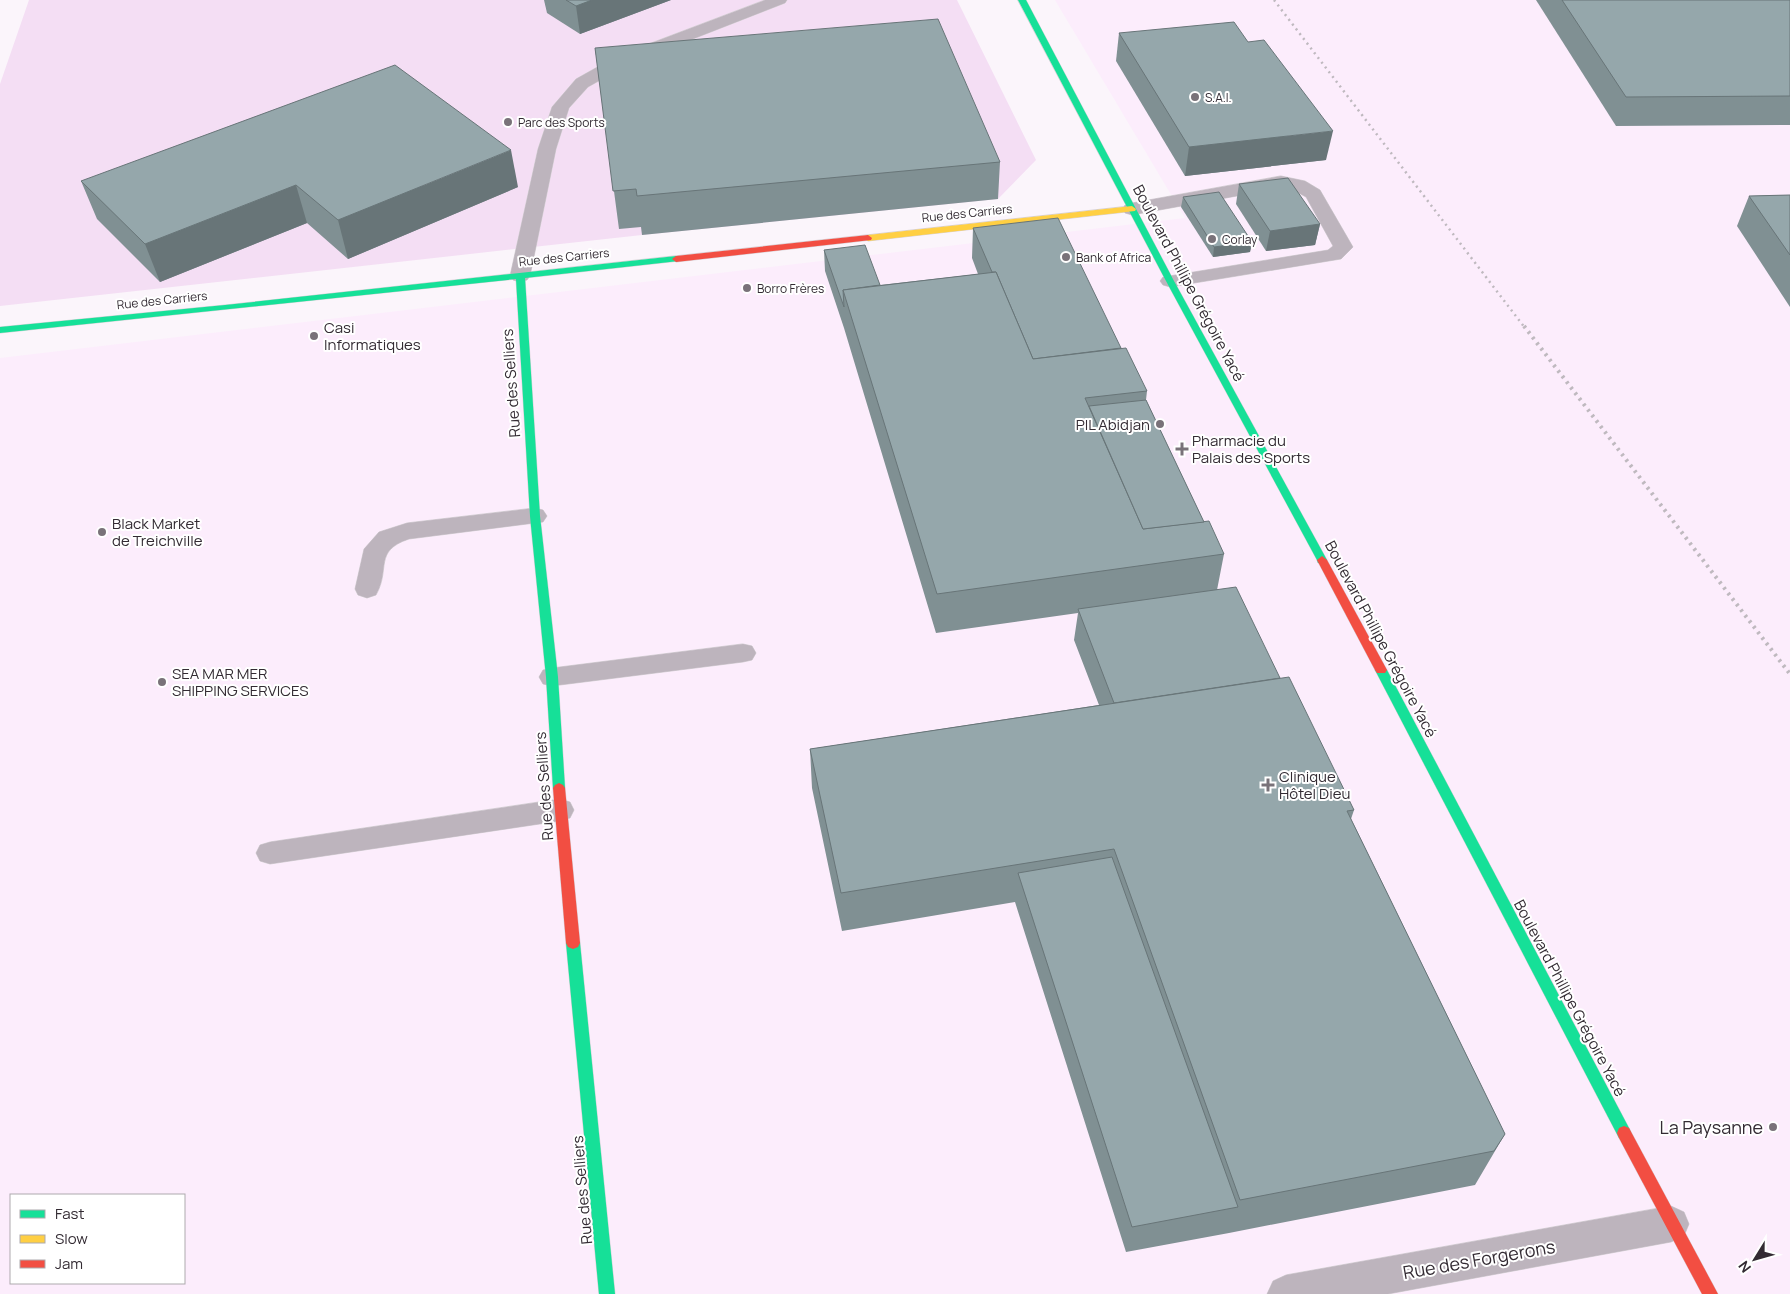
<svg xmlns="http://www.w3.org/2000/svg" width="1790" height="1294" font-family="Manrope,sans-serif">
<rect width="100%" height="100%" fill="#fbf5fb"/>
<path fill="#fcedfc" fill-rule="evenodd" d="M 1055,0 L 1790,0 L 1790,1294 L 0,1294 L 0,358 L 1185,218 ZM 11,1195 L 184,1195 L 184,1283 L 11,1283 Z"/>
<polygon fill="#f4def4" points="29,0 957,0 1036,160 998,199 642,235 0,306 0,84"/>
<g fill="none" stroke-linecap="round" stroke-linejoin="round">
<g stroke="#d6d1d6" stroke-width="1">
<g id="lane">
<polygon points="765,0 787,0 785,3 629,64 588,87 569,108 556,149 530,276 527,280 520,282 513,280 510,276 538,149 552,107 576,79 617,56"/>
<polygon points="1281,176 1305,181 1320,190 1353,247 1341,259 1170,287 1163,285 1160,281 1163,277 1328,250 1333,246 1306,197 1293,190 1281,188 1132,215 1125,213 1123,209 1125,205 1132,203"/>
<path d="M 535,508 L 543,510 L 547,516 L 543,522 L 409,539 C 373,551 391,569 376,595 L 367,598 L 358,595 L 355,589 L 364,549 L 379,532 L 407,523 Z"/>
<polygon points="743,644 752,646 756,653 752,660 743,662 552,686 543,684 539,677 543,670 552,668"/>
<polygon points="560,799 570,802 574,810 570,818 560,821 270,864 260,861 256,853 260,845 270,842"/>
</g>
</g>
<g stroke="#d6d1d6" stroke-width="1">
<polygon id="street" points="1671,1206 1684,1212 1689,1224 1684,1236 1671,1242 1388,1294 1267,1294 1273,1281 1286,1275"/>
</g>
<g stroke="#d6d1d6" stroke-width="1">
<g id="fast">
<polygon points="1018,0 1026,0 1174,281 1327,560 1326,563 1318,563 1317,560 1166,281"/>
<polygon points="676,256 680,259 679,261 525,278 540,516 558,677 565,788 563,791 555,791 553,788 546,677 530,516 516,279 0,333 0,327 225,305"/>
<polygon points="1381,666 1387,670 1629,1128 1631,1133 1629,1138 1624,1140 1619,1138 1375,670"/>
<polygon points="573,937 578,939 580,943 615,1294 599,1294 566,943 568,939"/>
</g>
</g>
<g stroke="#d6d1d6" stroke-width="1">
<polygon id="slow" points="1132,206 1136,209 1135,211 868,241 864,238 868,235"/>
</g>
<g stroke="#d6d1d6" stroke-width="1">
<g id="jam">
<polygon points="868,235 872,238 871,240 676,262 672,259 676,256"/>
<polygon points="1322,556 1327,560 1387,670 1385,673 1377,673 1375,670 1317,560"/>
<polygon points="559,783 563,785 565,788 580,943 578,947 573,949 568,947 566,943 553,788 555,785"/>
<polygon points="1624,1126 1629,1128 1718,1294 1702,1294 1619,1138 1617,1133 1619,1128"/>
</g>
</g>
<use href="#lane" fill="#bdb4bd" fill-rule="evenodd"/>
<use href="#street" fill="#bdb4bd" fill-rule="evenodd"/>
<use href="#fast" fill="#16e098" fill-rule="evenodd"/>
<use href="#slow" fill="#ffcf43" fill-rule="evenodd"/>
<use href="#jam" fill="#f24e42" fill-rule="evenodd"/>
<polyline stroke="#bfb9bf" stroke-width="2.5" stroke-dasharray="2 4" stroke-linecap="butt" points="1274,0 1525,328"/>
<polyline stroke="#bfb9bf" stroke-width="4" stroke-dasharray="2.5 4.5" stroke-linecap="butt" points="1524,326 1790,674"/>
</g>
<g fill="#809093">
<polygon points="544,0 671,0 580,34 547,13"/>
<polygon points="1536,0 1790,0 1790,125 1616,126"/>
<polygon points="1119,33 1326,160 1185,176 1116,61"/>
<polygon points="595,48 1000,162 998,199 642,235 641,227 619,229"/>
<polygon points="81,181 518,187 348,259 307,223 160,282 97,219"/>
<polygon points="1239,184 1320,224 1315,245 1266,251 1236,204"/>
<polygon points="1790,195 1790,307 1737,226 1749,196"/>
<polygon points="1183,197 1252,242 1250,252 1213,257 1181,207"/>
<polygon points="973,228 1121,348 1147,391 1146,400 1204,522 1224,554 1217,590 1280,678 1354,810 1351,819 1505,1134 1475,1185 1229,1233 1126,1252 1015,902 842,931 812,788 810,749 1099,705 1074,640 1078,613 936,633 844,328 825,271 824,250 880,285 978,274 972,258"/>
</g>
<g fill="#687578">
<polygon points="592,0 671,0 580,34 576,6"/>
<polygon points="1333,131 1326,160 1185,176 1189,147"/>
<polygon points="511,150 518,187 348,259 338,220"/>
<polygon points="296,185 307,223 160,282 145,244"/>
<polygon points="1320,224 1315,245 1266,251 1270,231"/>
<polygon points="1252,242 1250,252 1213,257 1214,247"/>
</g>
<g fill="#95a7ab" stroke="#687578">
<polygon points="566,0 592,0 576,6"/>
<polygon points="1562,0 1790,0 1790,96 1626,97"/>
<polygon points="938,19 1000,162 637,196 636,189 613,191 595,48"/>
<polygon points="1234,22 1248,42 1264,40 1333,131 1189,147 1119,33"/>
<polygon points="395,65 511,150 338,220 296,185 145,244 81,181"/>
<polygon points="1288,178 1320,224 1270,231 1239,184"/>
<polygon points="1219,192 1252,242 1214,247 1183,197"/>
<polygon points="1790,195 1790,255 1749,196"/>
<polygon points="1058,218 1121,348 1033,359 996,272 992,272 973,228"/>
<polygon points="865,245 880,285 843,290 844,307 824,250"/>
<polygon points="996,272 1033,359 1126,348 1147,391 1085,398 1143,529 1209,521 1224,554 937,594 843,290"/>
<polygon points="1146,400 1204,522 1143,529 1089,406"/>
<polygon points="1236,587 1280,678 1114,703 1078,609"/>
<polygon points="1289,677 1354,810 1347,811 1505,1134 1494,1151 1240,1200 1114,849 841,893 810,749"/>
<polygon points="1112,857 1238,1207 1132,1227 1018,873"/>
</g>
<g fill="#797279" stroke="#fff" stroke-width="2">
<circle cx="1195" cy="97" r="5"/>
<circle cx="508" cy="122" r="5"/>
<circle cx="1212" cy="239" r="5"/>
<circle cx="1066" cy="257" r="5"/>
<circle cx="747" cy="288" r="5"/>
<circle cx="314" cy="336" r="5"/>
<circle cx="1160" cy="424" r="5"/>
<path d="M1179.5 441.5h5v5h5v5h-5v5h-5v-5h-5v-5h5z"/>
<circle cx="102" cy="532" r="5"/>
<circle cx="162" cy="682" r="5"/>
<path d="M1265.5 777.5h5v5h5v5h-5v5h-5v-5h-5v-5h5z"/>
<circle cx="1773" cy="1127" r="5"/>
</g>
<g text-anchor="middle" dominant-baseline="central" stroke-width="4" stroke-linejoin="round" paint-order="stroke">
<g font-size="12" fill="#332b33" stroke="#fff" text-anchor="start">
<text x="1205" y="97">S.A.I.</text>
<text x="518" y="122">Parc des Sports</text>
<text x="1222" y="239">Corlay</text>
<text x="1076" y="257">Bank of Africa</text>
<text x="757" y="288">Borro Frères</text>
</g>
<g font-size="12" fill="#332b33" stroke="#fff">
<text transform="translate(967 213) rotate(-6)">Rue des Carriers</text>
<text transform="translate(564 257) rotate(-6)">Rue des Carriers</text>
<text transform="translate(162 300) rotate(-6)">Rue des Carriers</text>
</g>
<g font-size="15" fill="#332b33" stroke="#fff">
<text transform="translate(1189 283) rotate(62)">Boulevard Phillipe Grégoire Yacé</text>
<text transform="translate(511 383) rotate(-94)">Rue des Selliers</text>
<text transform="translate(1381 639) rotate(62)">Boulevard Phillipe Grégoire Yacé</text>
<text transform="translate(544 786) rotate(-94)">Rue des Selliers</text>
<text transform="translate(1570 998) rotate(62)">Boulevard Phillipe Grégoire Yacé</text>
<text transform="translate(582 1190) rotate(-95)">Rue des Selliers</text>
</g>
<g font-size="15" fill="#332b33" stroke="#fff" text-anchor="start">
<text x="324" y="327">Casi<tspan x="324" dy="17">Informatiques</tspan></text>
<text x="1150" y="424" text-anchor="end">PIL Abidjan</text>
<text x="1192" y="440">Pharmacie du<tspan x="1192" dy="17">Palais des Sports</tspan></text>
<text x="112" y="523">Black Market<tspan x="112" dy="17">de Treichville</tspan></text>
<text x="172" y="673">SEA MAR MER<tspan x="172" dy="17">SHIPPING SERVICES</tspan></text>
<text x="1279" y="776">Clinique<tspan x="1279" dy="17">Hôtel Dieu</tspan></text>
</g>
<g font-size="18" fill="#332b33" stroke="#fff" text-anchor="end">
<text x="1763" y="1127">La Paysanne</text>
</g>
<g font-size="18" fill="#332b33" stroke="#fff">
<text transform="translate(1479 1259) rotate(-10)">Rue des Forgerons</text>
</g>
</g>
<rect x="10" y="1194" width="175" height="90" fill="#ffffff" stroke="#adaaad"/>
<rect x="20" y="1210" width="25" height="8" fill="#16e098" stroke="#adaaad"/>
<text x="55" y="1219" font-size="15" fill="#332b33">Fast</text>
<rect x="20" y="1235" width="25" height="8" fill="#ffcf43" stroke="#adaaad"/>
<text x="55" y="1244" font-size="15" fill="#332b33">Slow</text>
<rect x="20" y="1260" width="25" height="8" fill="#f24e42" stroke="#adaaad"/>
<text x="55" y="1269" font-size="15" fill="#332b33">Jam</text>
<g transform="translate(1755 1259) rotate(233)" stroke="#ffffff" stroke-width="4" paint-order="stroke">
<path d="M0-4L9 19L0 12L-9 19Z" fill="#332b33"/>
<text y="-8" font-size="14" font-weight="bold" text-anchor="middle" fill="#332b33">N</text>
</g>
</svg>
